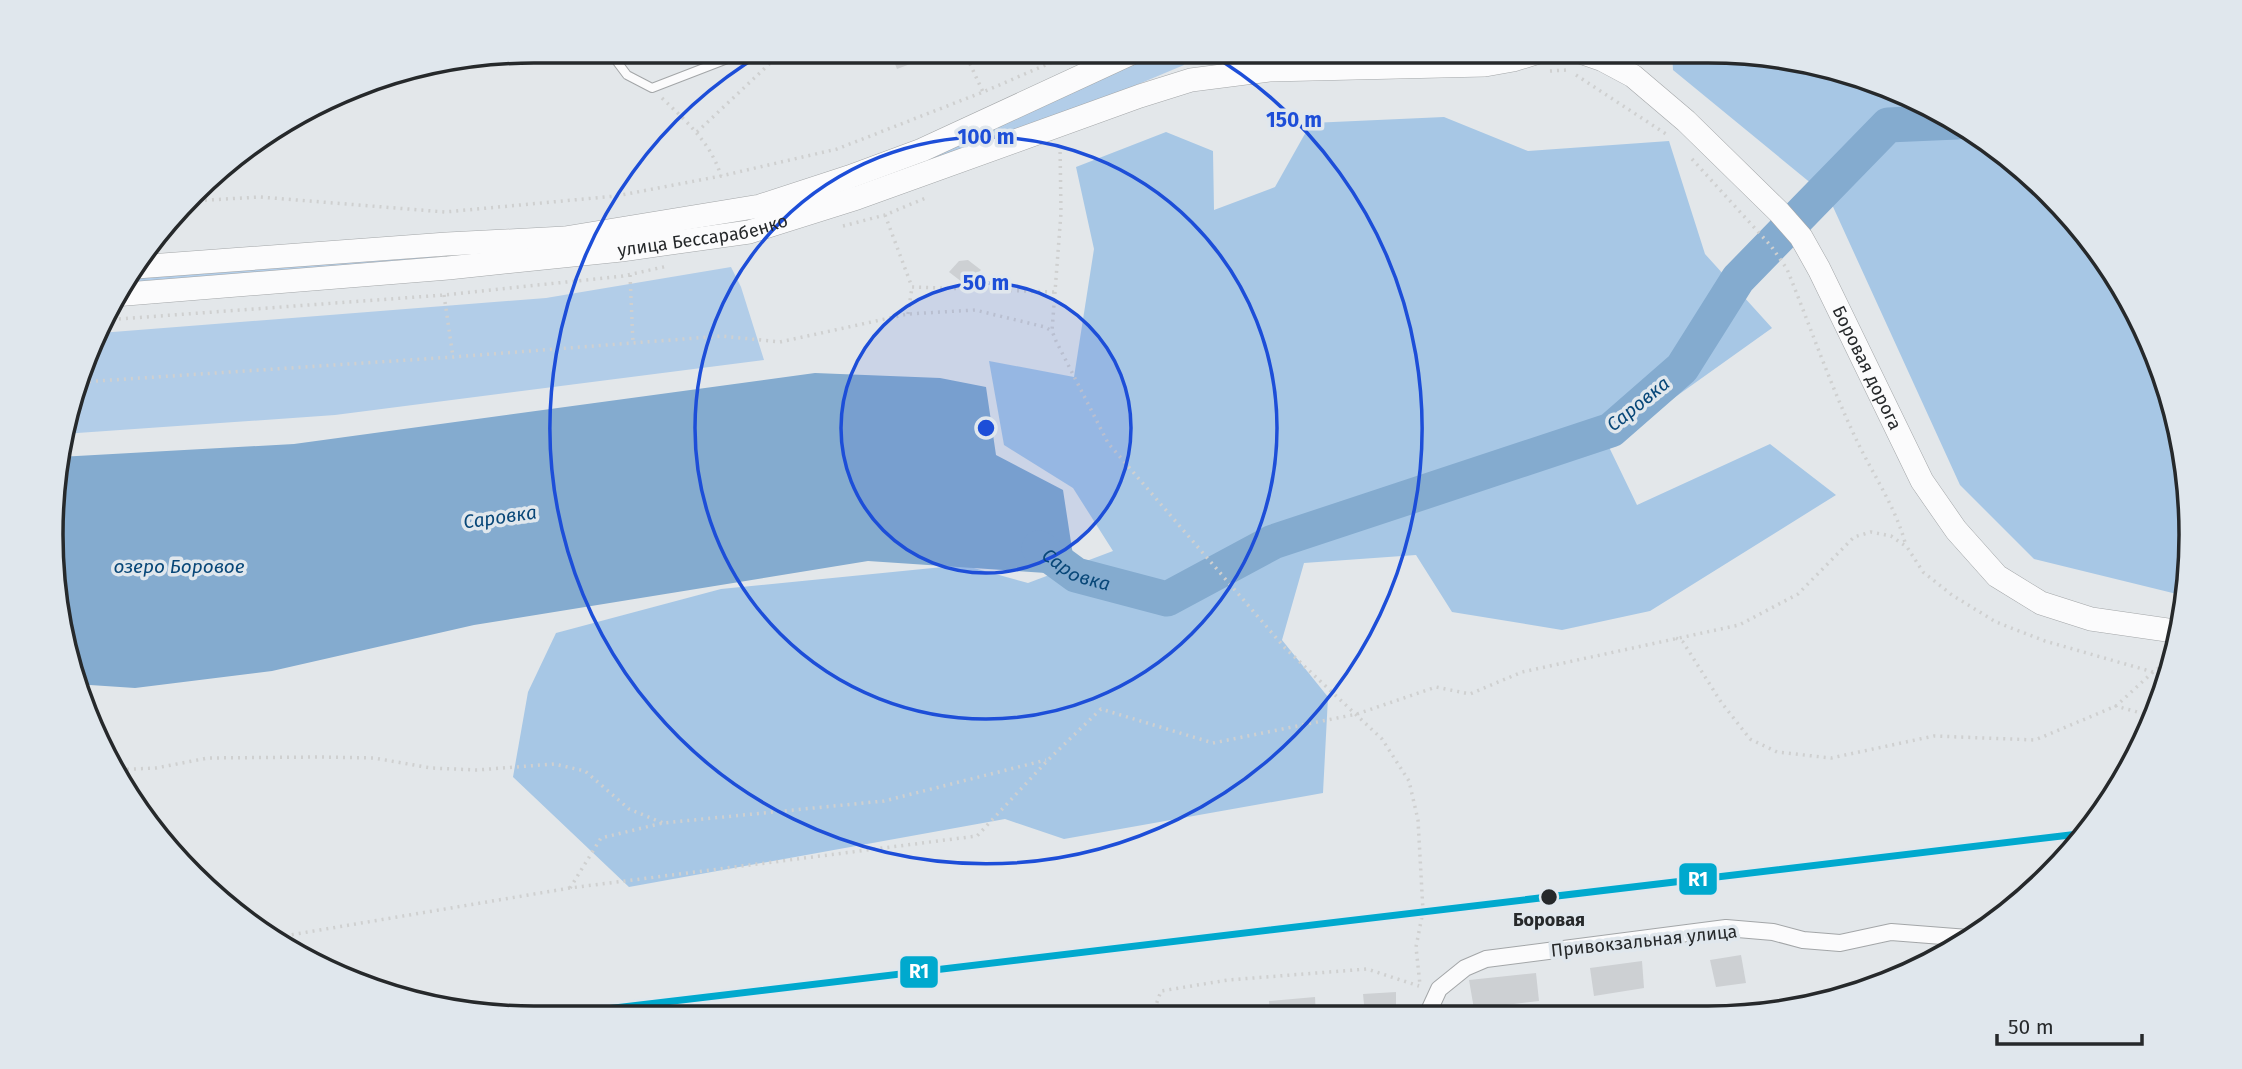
<svg xmlns="http://www.w3.org/2000/svg" width="2242" height="1069" font-family="'Fira Sans',sans-serif">
<rect width="100%" height="100%" fill="#e3e7ea"/>
<g fill="#b2cde8">
<polygon points="1152,51 1179,51 1184,65 1103,99 862,190 858,182"/>
<polygon points="436,248 437,258 122,285 132,273"/>
<polygon points="731,267 741,287 764,360 335,415 63,434 100,333 546,298"/>
</g>
<g fill="#a7c7e5">
<polygon points="1672,51 1708,51 1801,60 1892,87 1976,132 2049,192 2109,265 2154,349 2182,440 2191,534 2185,596 2034,559 1960,485 1829,198 1673,70"/>
<polygon points="1444,117 1528,151 1669,141 1705,254 1772,328 1608,445 1637,505 1770,444 1836,495 1650,611 1562,630 1452,612 1416,555 1304,563 1282,640 1328,697 1323,793 1064,839 1005,819 629,887 513,777 528,692 556,633 721,589 963,565 1028,583 1113,551 1073,488 1004,445 989,361 1074,377 1094,249 1076,167 1166,132 1213,151 1214,210 1275,187 1311,123"/>
</g>
<polygon fill="#84abcf" points="815,373 940,378 986,387 996,455 1063,490 1076,575 868,561 474,625 272,671 135,688 75,684 55,598 59,457 294,444"/>
<g fill="none" stroke-linecap="round" stroke-linejoin="round">
<path stroke="#84abcf" stroke-width="35" id="s1" d="M 1039,548 L 1076,575 L 1167,599 L 1273,542 L 1611,430 L 1682,368 L 1738,279 L 1888,125 L 1957,122"/>
</g>
<g fill="#cdd0d3">
<polygon points="890,51 942,51 942,52 897,69"/>
<polygon points="968,260 981,270 970,281 962,282 949,272 959,261"/>
<polygon points="1741,955 1746,983 1716,987 1710,960"/>
<polygon points="1642,961 1644,988 1594,996 1590,968"/>
<polygon points="1536,973 1539,1001 1474,1009 1469,980"/>
<polygon points="1396,992 1396,1015 1365,1015 1363,994"/>
<polygon points="1315,997 1316,1016 1270,1016 1269,1001"/>
</g>
<g fill="none" stroke-linecap="round" stroke-linejoin="round">
<g stroke="#a3a6a8" stroke-width="10">
<polyline id="lane" points="609,51 627,75 652,88 748,51"/>
</g>
<g stroke="#a3a6a8" stroke-width="18">
<polyline id="street" points="1427,1015 1439,989 1465,968 1486,959 1726,928 1773,932 1803,940 1840,943 1891,932 1968,938"/>
</g>
<g stroke="#a3a6a8" stroke-width="24">
<g id="secondary">
<path id="s2" d="M 1577,51 L 1603,60 L 1633,76 L 1686,121 L 1779,212 L 1801,237 L 1819,269 L 1922,481 L 1956,530 L 1997,576 L 2041,603 L 2091,619 L 2181,632"/>
<polyline points="136,267 447,244 565,238 760,206 849,177 922,150 1136,51"/>
<path id="s3" d="M 114,295 L 448,268 L 621,250 L 749,232 L 857,198 L 1140,96 L 1191,80 L 1269,70 L 1485,65 L 1513,60 L 1542,51"/>
</g>
</g>
<g stroke="#cfd0d0" stroke-width="3.5" stroke-dasharray="2 5" stroke-linecap="butt">
<polyline points="964,51 983,92"/>
<polyline points="1550,71 1567,70"/>
<polyline points="1576,75 1666,134"/>
<path d="M 662,98 C 687,122 711,143 721,176"/>
<polyline points="697,132 783,51"/>
<polyline points="1060,145 1061,213 1052,331 1056,341 1108,443 1285,648 1382,739 1409,781 1418,820 1423,911 1416,947 1420,985"/>
<path d="M 1692,159 L 1771,246 L 1787,269 C 1810,326 1830,384 1856,439 C 1873,475 1896,507 1906,546"/>
<polyline points="191,201 260,197 445,212 616,196 721,176 837,149 983,92 1078,51"/>
<polyline points="885,215 912,287 1055,292"/>
<polyline points="843,226 885,215 928,197"/>
<polyline points="630,275 633,343"/>
<polyline points="444,295 453,357"/>
<polyline points="908,314 912,287"/>
<polyline points="105,320 444,295 623,276 668,266"/>
<polyline points="82,382 453,357 722,336 780,342 908,314 975,310 1045,327 1052,331"/>
<polyline points="1676,638 1683,642 1721,702 1750,739 1777,752 1831,758 1934,736 2035,740 2116,706"/>
<polyline points="2153,672 2116,706 2155,717"/>
<polyline points="113,770 156,768 208,758 319,757 374,758 431,768 477,770 554,764 585,771 629,809 663,823"/>
<polyline points="570,888 601,838 663,823 884,801 1046,760"/>
<polyline points="278,937 570,888 977,836 1048,760 1101,709 1213,743 1357,714 1436,687 1470,694 1522,672 1739,625 1798,594 1854,537 1871,532 1891,536 1907,547 1923,572 1952,595 1996,622 2045,641 2153,672 2163,665 2166,650"/>
<polyline points="1152,1016 1161,991 1228,980 1367,969 1419,986"/>
</g>
<use href="#lane" stroke="#fbfbfc" stroke-width="8"/>
<use href="#street" stroke="#fbfbfc" stroke-width="16"/>
<use href="#secondary" stroke="#fbfbfc" stroke-width="23"/>
<g stroke="#e0e7ed" stroke-width="12">
<polyline id="rail-1" points="530,1018 2087,833"/>
</g>
<use href="#rail-1" stroke="#00a9ce" stroke-width="7"/>
</g>
<circle cx="986" cy="428" r="145" fill="#1d4ed8" fill-opacity=".12"/>
<g fill="none" stroke="#1d4ed8" stroke-width="3.5">
<circle cx="986" cy="428" r="145"/>
<circle cx="986" cy="428" r="291"/>
<path d="M1207 52A436 436 0 1 1 765 52"/>
</g>
<circle fill="#26292b" stroke="#e0e7ed" stroke-width="2.5" cx="1549" cy="897" r="9"/>
<g text-anchor="middle" dominant-baseline="central" stroke-width="7" stroke-linejoin="round" paint-order="stroke">
<g font-size="18" fill="#26292b" stroke="#e0e7ed">
<text stroke="none"><textPath href="#s3" startOffset="592">улица Бессарабенко</textPath></text>
<text stroke="none"><textPath href="#s2" startOffset="441">Боровая дорога</textPath></text>
<text transform="translate(1644 941) rotate(-6)">Привокзальная улица</text>
</g>
<g font-size="18" font-weight="bold" fill="#26292b" stroke="#e0e7ed">
<text x="1549" y="920">Боровая</text>
</g>
<g font-size="19" font-style="italic" fill="#084778" stroke="#e0e7ed">
<text transform="translate(1638 404) rotate(-39)">Саровка</text>
<text transform="translate(500 517) rotate(-8)">Саровка</text>
<text x="179" y="566">озеро Боровое</text>
<text stroke="none"><textPath href="#s1" startOffset="44">Саровка</textPath></text>
</g>
</g>
<path d="M0 0H2242V1069H0ZM534 63H1708A471 471 0 0 1 2179 534V535A471 471 0 0 1 1708 1006H534A471 471 0 0 1 63 535V534A471 471 0 0 1 534 63Z" fill="#e0e7ed" fill-rule="evenodd"/>
<path fill="none" stroke="#26292b" stroke-width="3.5" d="M534 63H1708A471 471 0 0 1 2179 534V535A471 471 0 0 1 1708 1006H534A471 471 0 0 1 63 535V534A471 471 0 0 1 534 63Z"/>
<circle cx="986" cy="428" r="10" fill="#1d4ed8" stroke="#e0e7ed" stroke-width="3.5"/>
<g font-size="21" text-anchor="middle" font-weight="bold" fill="#1d4ed8" stroke="#e0e7ed" stroke-width="7" stroke-linejoin="round" paint-order="stroke">
<text x="1294" y="127">150 m</text>
<text x="986" y="144">100 m</text>
<text x="986" y="290">50 m</text>
</g>
<g stroke="#e0e7ed" stroke-width="2.5">
<rect x="1678" y="862" width="40" height="34" rx="7" fill="#00a9ce"/>
<rect x="899" y="955" width="40" height="34" rx="7" fill="#00a9ce"/>
</g>
<g font-size="19" text-anchor="middle" font-weight="bold" fill="#fff">
<text x="1698" y="886">R1</text>
<text x="919" y="978">R1</text>
</g>
<path d="M1997 1034v10h145v-10" fill="none" stroke="#26292b" stroke-width="3.5"/>
<text x="2008" y="1034" font-size="21" fill="#26292b" stroke="#e0e7ed" stroke-width="5" paint-order="stroke">50 m</text>
</svg>
